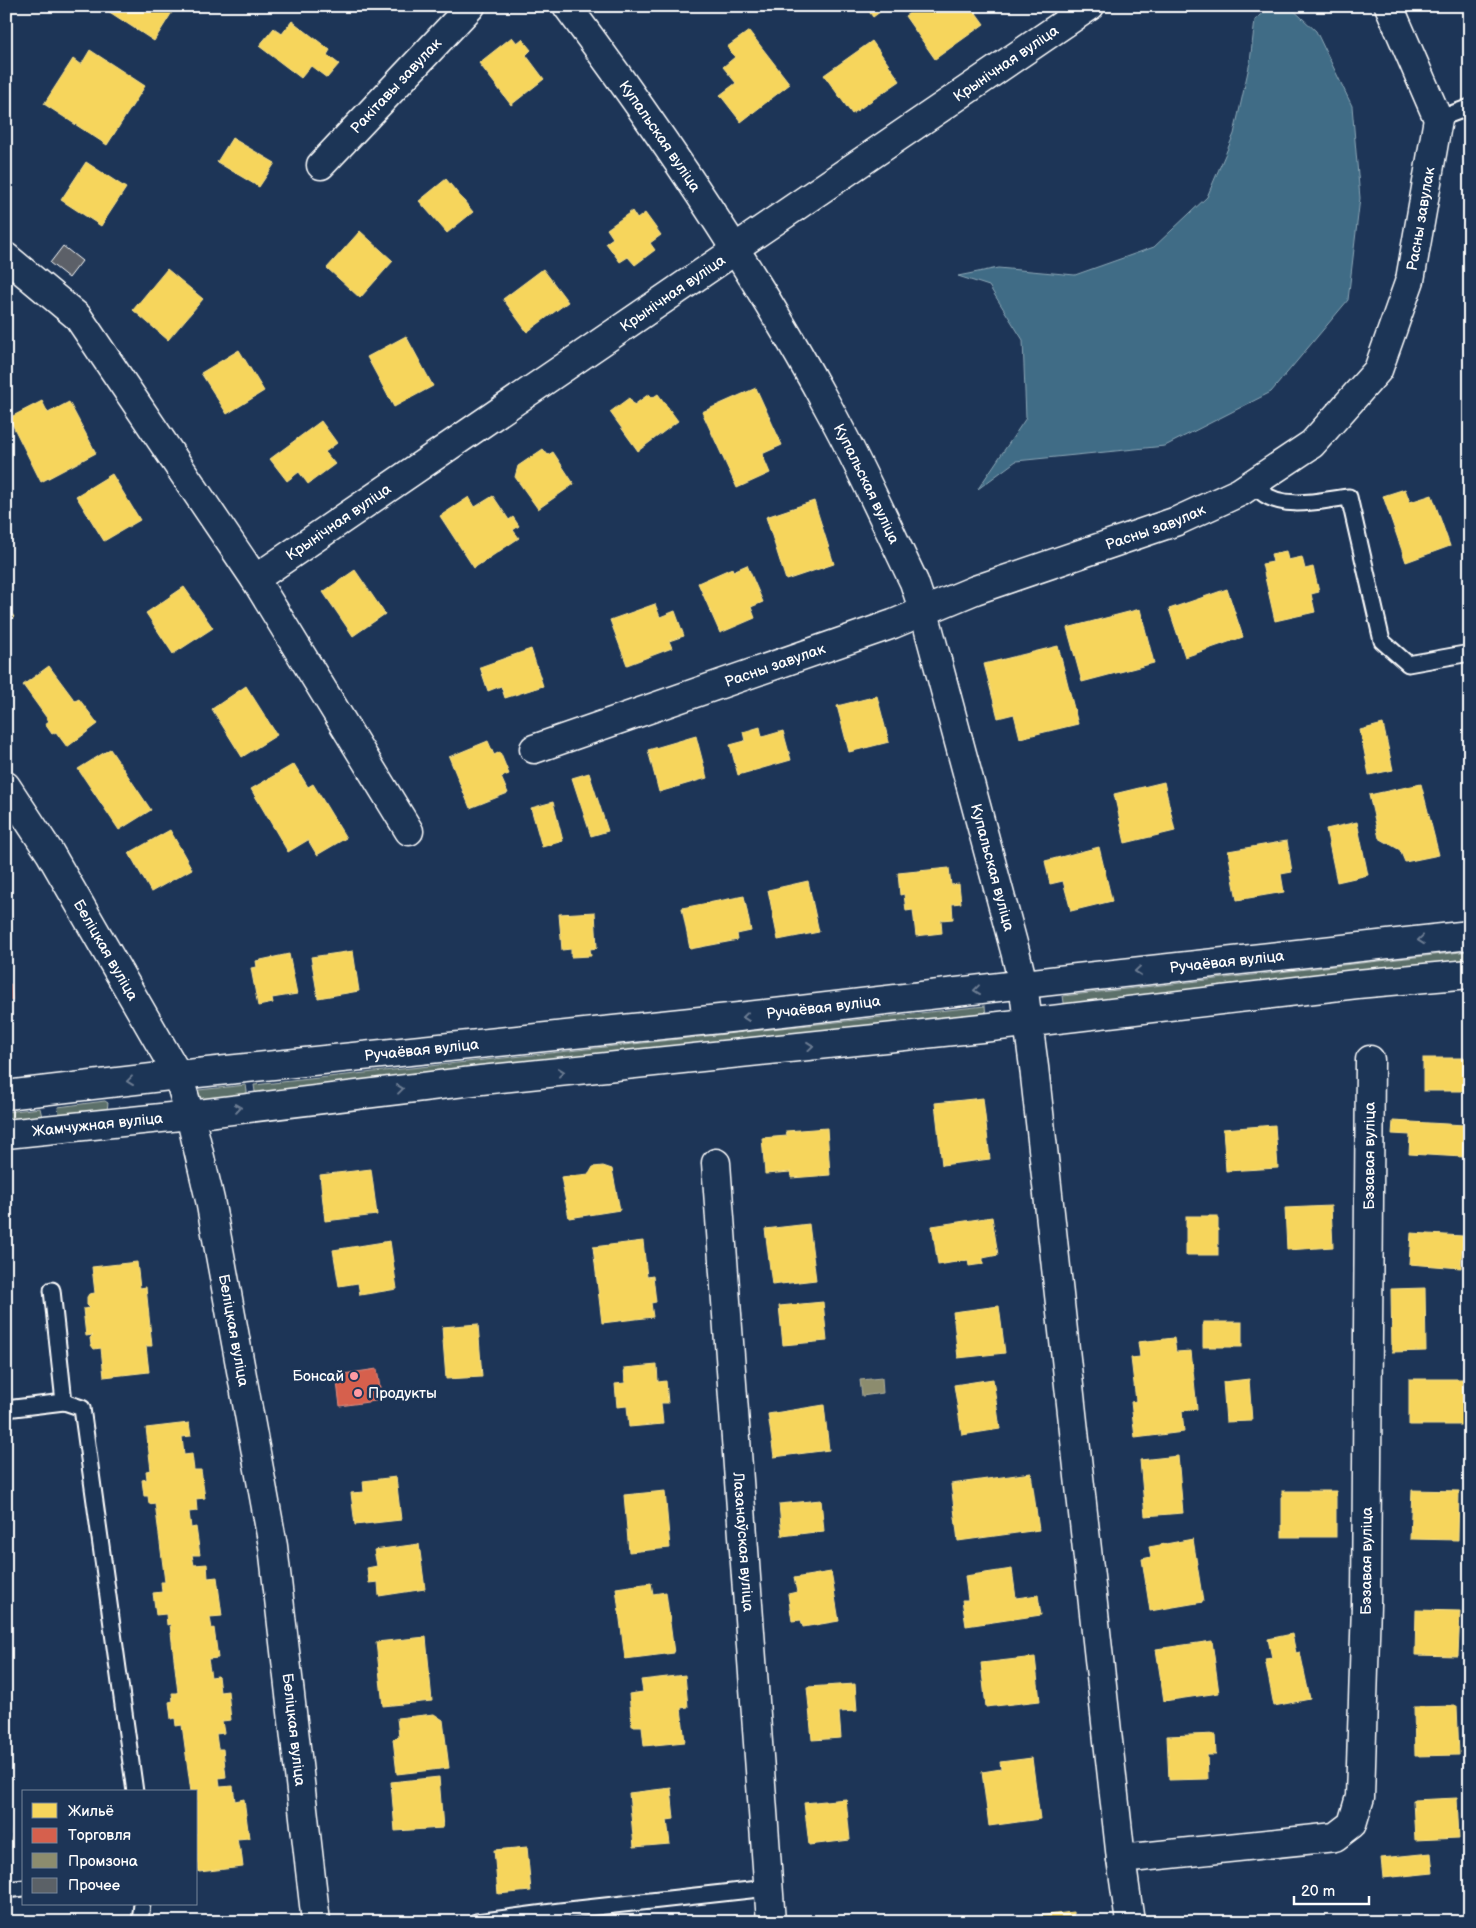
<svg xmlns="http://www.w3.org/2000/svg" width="1476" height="1928" font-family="'Balsamiq Sans',sans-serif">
<rect width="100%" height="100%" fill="#1d3557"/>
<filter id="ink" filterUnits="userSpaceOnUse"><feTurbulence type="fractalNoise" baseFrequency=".02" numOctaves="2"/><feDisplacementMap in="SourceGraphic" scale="10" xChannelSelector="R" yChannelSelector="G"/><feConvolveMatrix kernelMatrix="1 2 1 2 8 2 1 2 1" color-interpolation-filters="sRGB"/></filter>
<g filter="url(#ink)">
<g fill="#5c706b" stroke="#aeb8b5">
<polygon points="1470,951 1470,966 1065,1009 1063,996"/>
<polygon points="985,1006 986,1017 256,1098 254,1085"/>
<polygon points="246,1085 248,1098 200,1103 195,1095 199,1090"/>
<polygon points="105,1101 108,1103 107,1110 59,1115 58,1107"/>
<polygon points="40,1108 42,1117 6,1121 6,1112"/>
</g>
<polygon fill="#406c86" stroke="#8ca7b6" points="1272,6 1289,6 1316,31 1352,106 1360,198 1348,300 1271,392 1165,446 1016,461 978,489 1026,418 1023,340 989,286 958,276 998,268 1075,275 1154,247 1207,197 1234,134 1250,62 1255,20"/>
<g fill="#f6d55c" stroke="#f9e28d">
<polygon points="111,6 176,6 154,41 108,11"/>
<polygon points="865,6 888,6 873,17"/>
<polygon points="919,6 971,6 984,24 935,59 905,16"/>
<polygon points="292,21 330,50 327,55 339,64 327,78 311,66 301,78 259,46 274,28 282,34"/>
<polygon points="749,31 790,84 741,122 720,95 736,83 723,67 735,57 727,47"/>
<polygon points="512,37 517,43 522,39 531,50 526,55 544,79 511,105 479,63"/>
<polygon points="872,41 900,81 852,114 824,75"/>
<polygon points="90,50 145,86 107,145 44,104 73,59 81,65"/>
<polygon points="232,138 275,163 259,187 217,162"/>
<polygon points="86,162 126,188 101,226 61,200"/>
<polygon points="446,179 473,212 447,233 419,201"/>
<polygon points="632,211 637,219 645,213 661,235 650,243 655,250 635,265 628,257 620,262 606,243 613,238 607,229"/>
<polygon points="360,231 393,261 360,298 327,268"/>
<polygon points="167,269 203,299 168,340 133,310"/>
<polygon points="543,269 568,302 527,332 503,299"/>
<polygon points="406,336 433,386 394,407 367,357"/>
<polygon points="239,350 264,391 227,414 201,373"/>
<polygon points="756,388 782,445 762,454 770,473 737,488 702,412"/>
<polygon points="649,394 652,398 658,394 678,421 638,451 610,412 629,398 634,405"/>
<polygon points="42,401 48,413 69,402 96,453 41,482 9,418"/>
<polygon points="321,421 337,443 325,452 335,464 308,484 299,472 287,481 270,459"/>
<polygon points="543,449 548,455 553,452 574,484 538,509 515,477 518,466"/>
<polygon points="112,474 140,520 104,541 76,496"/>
<polygon points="1405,489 1410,502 1432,495 1450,546 1406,562 1383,496"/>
<polygon points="493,496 509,520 513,517 519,526 513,530 519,538 474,568 440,516 469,497 475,507"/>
<polygon points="814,501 834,564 786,580 766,517"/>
<polygon points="1286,551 1288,560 1302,557 1305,569 1313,567 1319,592 1311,594 1315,612 1275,621 1262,564 1273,562 1271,554"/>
<polygon points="747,565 763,602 751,607 755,618 720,633 698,583 732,568 733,571"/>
<polygon points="355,570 385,614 353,636 323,592"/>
<polygon points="184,587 213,628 173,654 146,613"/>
<polygon points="1227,589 1243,637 1185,657 1169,609"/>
<polygon points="655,604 660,617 675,611 684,636 669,641 672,648 627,665 610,620"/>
<polygon points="6,606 14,617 6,623"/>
<polygon points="1140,609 1154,663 1082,682 1067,628"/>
<polygon points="1058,646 1078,724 1020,738 1014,714 998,718 984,664"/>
<polygon points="531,649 543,686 505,698 501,686 488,691 480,667"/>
<polygon points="49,666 75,701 79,699 98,724 67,747 56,732 52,734 45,724 49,721 23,685"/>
<polygon points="246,686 277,735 242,757 212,709"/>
<polygon points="877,696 889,742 849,752 837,706"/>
<polygon points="1383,724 1393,770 1369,775 1360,730"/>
<polygon points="760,727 762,737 783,731 791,760 738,775 730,745 745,741 743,732"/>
<polygon points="696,736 707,778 659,792 648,750"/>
<polygon points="488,741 494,755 500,752 509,774 501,777 508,793 470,808 449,757"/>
<polygon points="110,749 151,810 119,830 78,769"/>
<polygon points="294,764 308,787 313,784 346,838 317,855 308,840 288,852 251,789"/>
<polygon points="589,773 608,831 591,836 572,778"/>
<polygon points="1164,782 1175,831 1125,843 1114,794"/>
<polygon points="1421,784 1439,855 1405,862 1400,850 1379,838 1369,795"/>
<polygon points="553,802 563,841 542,847 531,808"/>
<polygon points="1357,822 1368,875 1337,882 1326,829"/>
<polygon points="170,830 192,869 151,892 129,853"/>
<polygon points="1287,841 1292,872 1281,874 1284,892 1237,900 1228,851"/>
<polygon points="1099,847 1112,901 1071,911 1063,881 1050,884 1045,861"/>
<polygon points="949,868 951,885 959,884 961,903 952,904 953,919 941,920 942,933 916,936 913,910 906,911 904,894 900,895 898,873"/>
<polygon points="808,881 819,932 778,940 768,890"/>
<polygon points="744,896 751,931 737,934 738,940 690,949 682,908"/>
<polygon points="595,912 597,948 590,949 591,956 571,957 571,949 562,950 559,914"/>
<polygon points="353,951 359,991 318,998 311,957"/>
<polygon points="289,954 297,994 272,998 273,1003 258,1006 251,968 257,967 256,961"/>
<rect x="1423" y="1058" width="47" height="33"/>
<polygon points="983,1098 990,1159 942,1165 935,1103"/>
<polygon points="1393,1121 1465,1125 1463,1157 1409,1154 1410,1135 1392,1134"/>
<polygon points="1275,1125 1278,1168 1226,1171 1223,1129"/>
<polygon points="827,1128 830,1175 791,1178 791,1172 765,1174 762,1138 787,1136 786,1131"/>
<polygon points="603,1166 612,1169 620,1210 569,1218 561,1177 589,1174 593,1167"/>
<polygon points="371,1169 377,1215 325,1221 320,1175"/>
<polygon points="1331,1206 1333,1247 1287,1250 1285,1208"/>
<rect x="1186" y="1216" width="32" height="39"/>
<polygon points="992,1217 998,1255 983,1258 983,1264 969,1266 968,1260 938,1265 932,1226"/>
<polygon points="809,1224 816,1280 772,1285 765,1229"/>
<polygon points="1411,1233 1463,1236 1461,1268 1409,1264"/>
<polygon points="390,1241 397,1289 360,1295 358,1283 339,1286 333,1250"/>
<polygon points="643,1241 647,1277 653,1276 656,1302 651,1303 653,1317 602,1323 593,1247"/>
<polygon points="137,1262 140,1288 146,1287 152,1346 146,1346 149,1372 104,1377 101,1348 94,1349 91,1345 90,1338 93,1335 86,1336 83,1309 90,1308 87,1305 87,1297 89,1294 95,1293 92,1267"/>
<polygon points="1425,1288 1426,1351 1392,1352 1391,1289"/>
<polygon points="823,1302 827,1341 783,1345 779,1306"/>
<polygon points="999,1306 1005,1353 958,1358 953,1312"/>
<rect x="1203" y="1322" width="39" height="25"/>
<polygon points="478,1324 482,1377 446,1379 442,1327"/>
<polygon points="1174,1338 1176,1352 1191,1351 1197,1409 1182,1411 1184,1432 1135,1438 1131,1402 1136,1401 1131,1358 1140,1357 1138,1342"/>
<polygon points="657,1365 658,1382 666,1381 668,1403 661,1403 663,1424 629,1427 627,1406 617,1407 615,1384 625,1383 624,1368"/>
<polygon points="993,1379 1000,1429 962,1435 954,1385"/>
<polygon points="1249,1379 1252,1421 1226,1422 1223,1382"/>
<rect x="1409" y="1379" width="54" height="46"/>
<polygon points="824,1405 829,1450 774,1457 768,1414"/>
<polygon points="189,1423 191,1436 182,1437 184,1455 192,1454 194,1470 201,1470 205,1498 196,1499 197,1511 189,1512 191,1528 196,1527 200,1555 192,1555 194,1565 207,1564 208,1578 217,1577 222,1616 210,1617 212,1629 214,1628 218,1658 208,1659 211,1677 218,1676 220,1692 228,1691 231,1720 222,1721 224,1733 216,1734 218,1749 223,1749 226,1777 219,1778 220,1787 233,1786 235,1801 244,1799 249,1838 237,1839 239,1850 241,1850 243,1867 199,1872 196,1847 196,1792 191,1792 182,1725 176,1726 175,1718 171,1719 169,1702 173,1701 172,1693 178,1693 170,1624 167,1625 166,1614 156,1615 153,1593 162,1592 161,1582 165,1582 155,1503 149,1504 148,1496 144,1496 142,1480 147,1479 146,1471 151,1470 146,1428"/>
<polygon points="1178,1456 1183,1513 1145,1516 1140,1460"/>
<polygon points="1031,1473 1039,1530 958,1541 951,1484"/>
<polygon points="396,1477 401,1520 355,1525 351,1493 364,1492 363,1481"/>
<polygon points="1412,1490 1459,1491 1458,1540 1410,1539"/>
<polygon points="665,1491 670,1548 629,1552 624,1495"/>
<rect x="1282" y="1491" width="54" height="46"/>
<polygon points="821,1500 824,1531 782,1536 779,1504"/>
<polygon points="1193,1539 1203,1602 1150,1611 1142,1559 1151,1557 1149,1547"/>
<polygon points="419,1544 425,1589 379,1596 378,1582 369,1583 367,1568 377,1566 374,1550"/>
<polygon points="1012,1569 1016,1598 1038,1595 1041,1615 966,1626 962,1600 968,1600 965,1576"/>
<polygon points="831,1572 839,1621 803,1627 801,1620 792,1621 788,1594 797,1592 794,1578"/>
<polygon points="651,1583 653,1594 666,1592 674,1653 625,1659 616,1588"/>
<polygon points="1416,1610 1460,1611 1458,1656 1415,1655"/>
<polygon points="1292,1634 1296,1653 1300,1652 1310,1699 1274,1706 1265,1659 1272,1658 1268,1639"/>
<polygon points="426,1637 432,1701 383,1706 376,1642"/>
<polygon points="1212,1641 1219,1693 1164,1701 1156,1649"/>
<polygon points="1035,1657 1040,1701 986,1707 981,1663"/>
<polygon points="685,1675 688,1707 681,1708 685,1742 644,1746 642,1726 632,1726 629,1694 643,1692 641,1680"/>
<polygon points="855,1684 857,1711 839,1712 841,1738 812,1740 807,1687"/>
<polygon points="1457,1706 1459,1755 1415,1756 1414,1707"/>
<polygon points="434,1714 443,1720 449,1768 397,1774 393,1739 399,1737 397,1718"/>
<polygon points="1215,1734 1216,1755 1207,1755 1208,1779 1169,1780 1167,1736"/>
<polygon points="1032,1758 1040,1819 989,1826 982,1772 1001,1769 1000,1762"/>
<polygon points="439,1777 443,1828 395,1831 391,1782"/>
<polygon points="671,1788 674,1819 667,1820 670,1844 634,1847 629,1793"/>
<polygon points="1457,1798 1459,1838 1415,1840 1413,1800"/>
<polygon points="846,1799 850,1840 809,1845 804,1803"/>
<polygon points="6,1807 11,1848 6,1849"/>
<polygon points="527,1847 531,1891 498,1894 494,1850"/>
<polygon points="1431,1853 1433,1873 1383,1878 1381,1858"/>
<polygon points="1073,1912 1074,1922 1022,1922 1022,1918"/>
<polygon points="1365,1916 1366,1922 1330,1922"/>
</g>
<g fill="#d6604d" stroke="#e29082">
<polygon points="11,984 12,1000 6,1001 6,985"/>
<polygon points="377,1369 382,1400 340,1406 336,1375"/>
</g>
<polygon fill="#8c8c6e" stroke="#aeae9a" points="882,1378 883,1393 862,1396 860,1380"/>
<polygon fill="#5b6167" stroke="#fff" points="63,246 82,261 69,278 50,263"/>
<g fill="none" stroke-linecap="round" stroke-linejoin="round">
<g stroke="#fff" stroke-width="19">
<g id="service">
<polyline points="1438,119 1470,107"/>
<path d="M 1261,492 C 1284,511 1322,500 1349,497 L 1382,641 L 1408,664 L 1470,653"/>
<polyline points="52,1290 64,1402"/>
<polyline points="6,1409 64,1402 82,1408 135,1792"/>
<polyline points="6,1890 24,1888"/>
<polyline points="140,1922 142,1904"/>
<polyline points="476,1922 560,1911 768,1888"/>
</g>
</g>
<g stroke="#fff" stroke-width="31">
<g id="minor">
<path id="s1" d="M 567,6 C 663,135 753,268 829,409 C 860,465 886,524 914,582 L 924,612 L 1015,951 L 1023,984 L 1034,1067 L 1121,1859 L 1130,1922"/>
<path id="s2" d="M 321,165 L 471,6"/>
<polyline points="6,257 78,317 255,579 409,831"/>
<path id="s3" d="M 255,579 L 724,258 L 735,248 L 1090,6"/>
<path id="s4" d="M 534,749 L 893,624 L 975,590 L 1177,521 L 1240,492 L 1312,444 L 1378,370 L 1410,280 L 1438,119 L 1389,6"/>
<path id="s5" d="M 6,786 L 50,853 L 178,1075 L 190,1115 L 210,1200 L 273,1546 L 316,1922"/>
<path id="s6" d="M 716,1163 L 771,1922"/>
<path id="s7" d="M 1121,1859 L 1335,1837 L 1352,1824 L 1360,1797 L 1366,1604 L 1370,1060"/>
</g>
</g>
<g stroke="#fff" stroke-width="31">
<g id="secondary">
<path id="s8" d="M 6,1095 L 178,1075 L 739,1017 L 1059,980 L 1470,935"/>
<path id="s9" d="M 6,1134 L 190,1115 L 481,1080 L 991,1027 L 1357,984 L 1470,974"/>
</g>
</g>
<use href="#service" stroke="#1d3557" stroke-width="15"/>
<use href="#minor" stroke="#1d3557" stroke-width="28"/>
<use href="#secondary" stroke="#1d3557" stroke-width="28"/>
</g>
<defs><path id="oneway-chevron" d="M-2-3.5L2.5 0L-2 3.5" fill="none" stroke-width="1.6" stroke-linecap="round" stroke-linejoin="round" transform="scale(1.25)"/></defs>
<g stroke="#6c7c92">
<use href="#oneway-chevron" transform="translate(1421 940) rotate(174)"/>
<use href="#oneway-chevron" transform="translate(1138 971) rotate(174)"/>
<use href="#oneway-chevron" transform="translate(977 990) rotate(173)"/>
<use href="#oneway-chevron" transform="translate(746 1017) rotate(174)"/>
<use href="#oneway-chevron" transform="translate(810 1046) rotate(-6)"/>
<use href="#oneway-chevron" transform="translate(561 1072) rotate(-6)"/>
<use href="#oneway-chevron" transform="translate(130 1081) rotate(173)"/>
<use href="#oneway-chevron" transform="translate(400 1089) rotate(-7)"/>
<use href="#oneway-chevron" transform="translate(238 1108) rotate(-8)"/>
</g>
</g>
<g fill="#ff9aa2" stroke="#1d3557" stroke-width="2">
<circle cx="354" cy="1376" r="5"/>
<circle cx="358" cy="1393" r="5"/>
</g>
<g text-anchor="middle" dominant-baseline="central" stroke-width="5" stroke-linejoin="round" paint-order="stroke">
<g font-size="15" fill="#fff" stroke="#1d3557">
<text stroke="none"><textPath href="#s3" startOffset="911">Крынічная вуліца</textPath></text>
<text stroke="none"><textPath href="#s2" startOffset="109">Ракітавы завулак</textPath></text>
<text stroke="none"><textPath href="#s1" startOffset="160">Купальская вуліца</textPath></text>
<text stroke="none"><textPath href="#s4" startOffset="1095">Расны завулак</textPath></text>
<text stroke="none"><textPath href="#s3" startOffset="506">Крынічная вуліца</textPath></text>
<text stroke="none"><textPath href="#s1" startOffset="565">Купальская вуліца</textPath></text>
<text stroke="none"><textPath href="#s3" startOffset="101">Крынічная вуліца</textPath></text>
<text stroke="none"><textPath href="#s4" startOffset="660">Расны завулак</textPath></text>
<text stroke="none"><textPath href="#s4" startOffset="255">Расны завулак</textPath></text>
<text stroke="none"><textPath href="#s1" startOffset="970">Купальская вуліца</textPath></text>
<text stroke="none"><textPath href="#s5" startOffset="192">Беліцкая вуліца</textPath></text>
<text stroke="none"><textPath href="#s8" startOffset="1228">Ручаёвая вуліца</textPath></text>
<text stroke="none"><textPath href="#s8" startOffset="822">Ручаёвая вуліца</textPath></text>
<text stroke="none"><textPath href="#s8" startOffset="418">Ручаёвая вуліца</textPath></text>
<text stroke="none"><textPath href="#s9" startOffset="92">Жамчужная вуліца</textPath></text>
<text stroke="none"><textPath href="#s7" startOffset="906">Бэзавая вуліца</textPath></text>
<text stroke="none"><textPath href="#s5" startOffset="598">Беліцкая вуліца</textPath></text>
<text stroke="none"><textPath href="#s6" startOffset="380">Лазанаўская вуліца</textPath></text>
<text stroke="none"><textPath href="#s7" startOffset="501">Бэзавая вуліца</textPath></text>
<text stroke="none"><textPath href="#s5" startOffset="1002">Беліцкая вуліца</textPath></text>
</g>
<g font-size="15" fill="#fff" stroke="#1d3557" text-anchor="end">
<text x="344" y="1376">Бонсай</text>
<text x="368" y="1393" text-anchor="start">Продукты</text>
</g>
</g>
<rect width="1476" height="1928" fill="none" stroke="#1d3557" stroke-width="25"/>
<rect x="12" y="12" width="1451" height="1903" fill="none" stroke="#fff" stroke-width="2" filter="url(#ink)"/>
<rect x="22" y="1790" width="175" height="115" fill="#1d3557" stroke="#77869a"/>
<rect x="32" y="1803" width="25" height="15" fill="#f6d55c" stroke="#77869a"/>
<text x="68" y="1816" font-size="15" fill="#ffffff">Жильё</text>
<rect x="32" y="1828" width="25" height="15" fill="#d6604d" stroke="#77869a"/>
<text x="68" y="1840" font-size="15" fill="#ffffff">Торговля</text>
<rect x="32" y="1853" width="25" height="15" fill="#8c8c6e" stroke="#77869a"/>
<text x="68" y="1866" font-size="15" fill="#ffffff">Промзона</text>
<rect x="32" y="1878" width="25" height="15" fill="#5b6167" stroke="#77869a"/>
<text x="68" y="1890" font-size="15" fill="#ffffff">Прочее</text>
<path d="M1294 1896v8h75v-8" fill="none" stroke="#ffffff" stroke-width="2.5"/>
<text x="1301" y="1896" font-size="15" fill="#ffffff" stroke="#1d3557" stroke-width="4" paint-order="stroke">20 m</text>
</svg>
